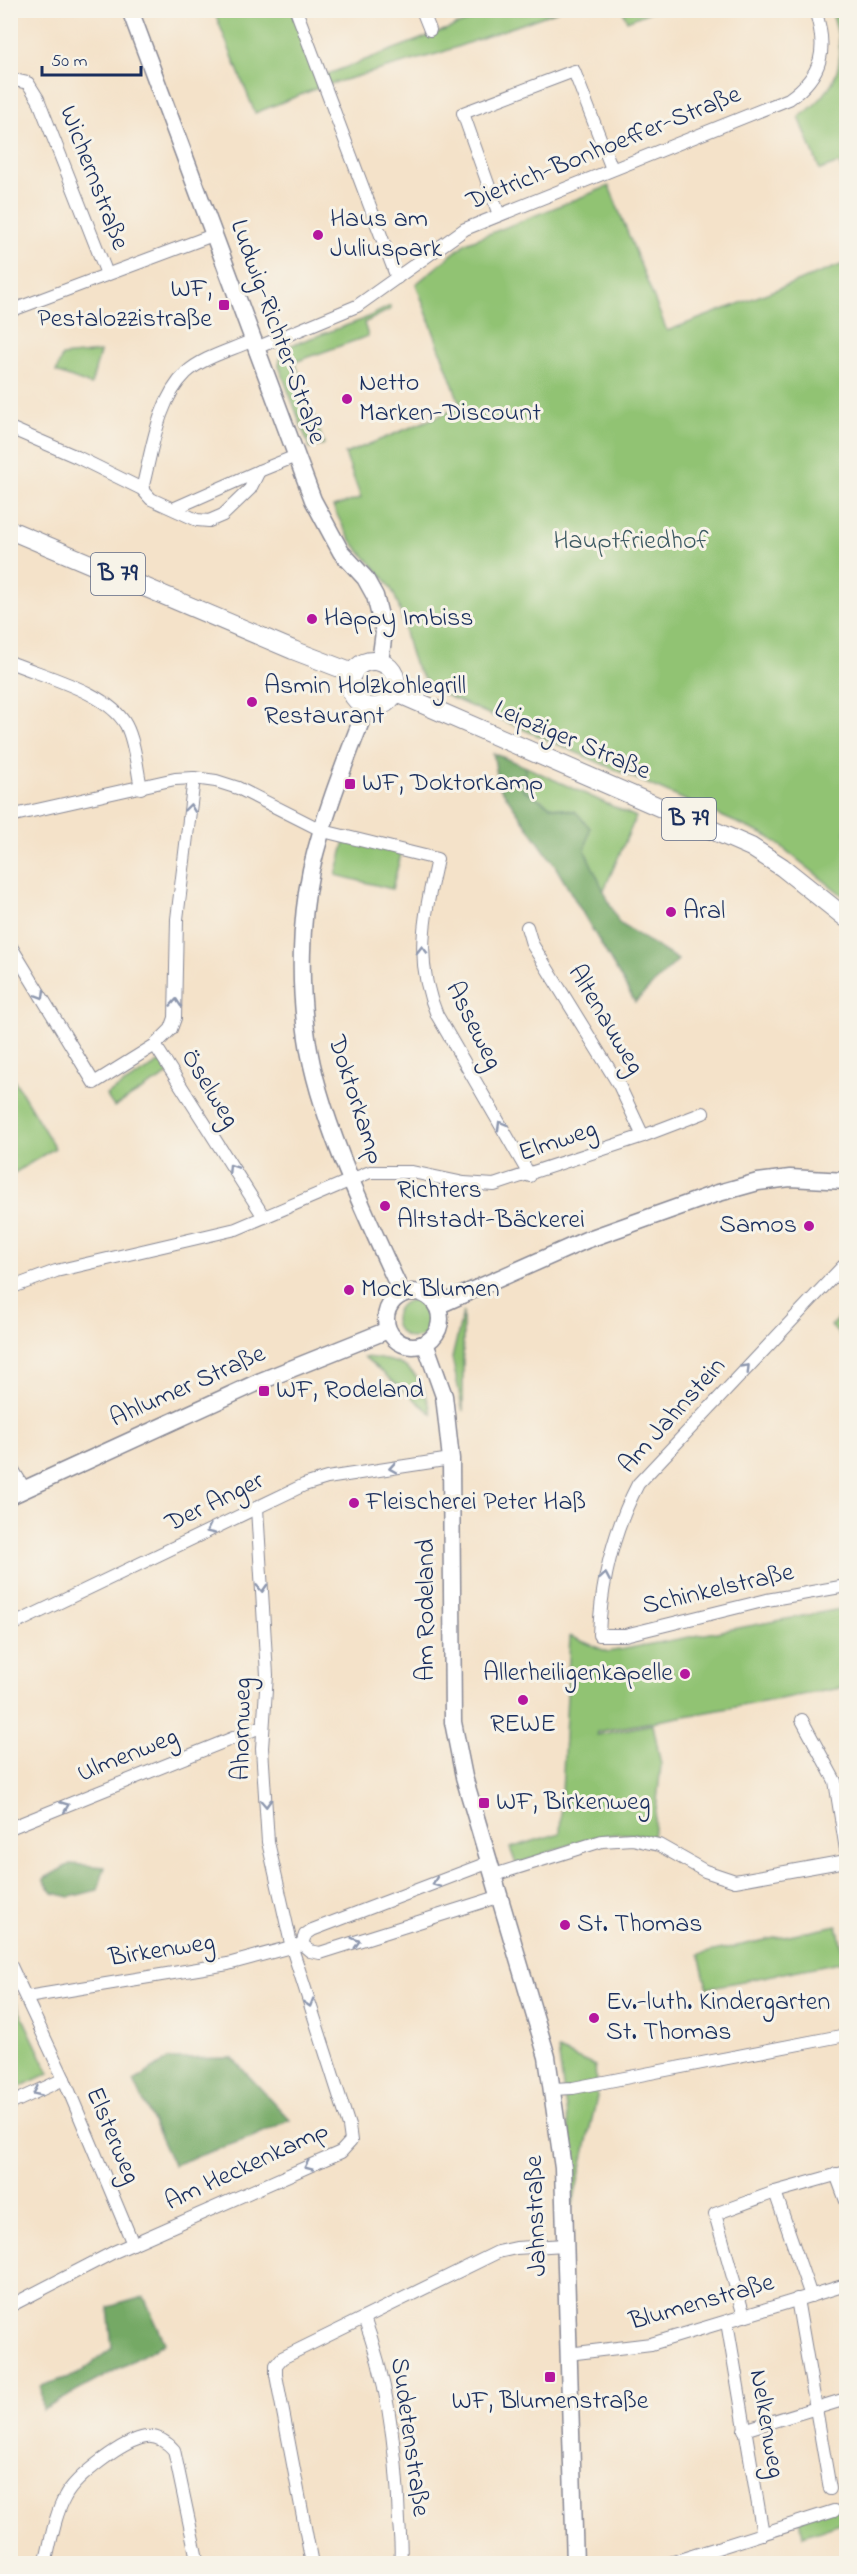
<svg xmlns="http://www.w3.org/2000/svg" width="857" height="2574" font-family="'Indie Flower',sans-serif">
<rect width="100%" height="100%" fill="#f7f3e8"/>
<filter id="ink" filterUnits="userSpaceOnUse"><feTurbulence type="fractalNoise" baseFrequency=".0167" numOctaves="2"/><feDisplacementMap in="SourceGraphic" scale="12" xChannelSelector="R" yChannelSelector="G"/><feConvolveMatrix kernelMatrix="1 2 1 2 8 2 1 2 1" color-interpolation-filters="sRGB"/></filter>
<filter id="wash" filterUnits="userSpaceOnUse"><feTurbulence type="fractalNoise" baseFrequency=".008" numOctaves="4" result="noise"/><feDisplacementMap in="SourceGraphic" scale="24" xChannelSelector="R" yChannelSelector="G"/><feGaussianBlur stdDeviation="1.35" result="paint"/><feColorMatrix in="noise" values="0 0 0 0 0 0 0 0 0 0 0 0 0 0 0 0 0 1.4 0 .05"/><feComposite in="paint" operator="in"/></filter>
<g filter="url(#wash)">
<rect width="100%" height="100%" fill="#f4e2c9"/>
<g fill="#91c373" stroke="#567968" stroke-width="1.5">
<polygon points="214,11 295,11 320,77 495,11 558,11 440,53 323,86 255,113"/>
<polygon points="623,11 652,11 627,21"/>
<path d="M 831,11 L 846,11 L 846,181 L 839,163 L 820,170 L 799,117 C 841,88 848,57 831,11 Z"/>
<path d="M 609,186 L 667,331 L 846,263 L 846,898 L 769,837 L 436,691 C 403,663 410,635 396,599 C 387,575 365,560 351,540 C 344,530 339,518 333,507 L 361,498 L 345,454 L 461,407 L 416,284 L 466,243 Z"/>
<polygon points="390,306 391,309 364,323 368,336 295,362 324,444 310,449 279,366 281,352 286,347 362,320"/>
<polygon points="100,352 91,385 56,372 62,356"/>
<polygon points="526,767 636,817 603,892 585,851 576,812 550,806 523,789"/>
<polygon points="346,837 402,850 392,889 336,875"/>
<polygon points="162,1061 169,1074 114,1107 106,1095"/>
<polygon points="10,1073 55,1148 11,1175 10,1175"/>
<circle cx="414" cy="1319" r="19"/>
<polygon points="846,1309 846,1342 831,1326"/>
<polygon points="463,1312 463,1411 452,1358"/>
<path d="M 364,1357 C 410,1361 420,1371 432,1414 Z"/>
<path d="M 846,1608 L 846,1687 L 597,1732 L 597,1735 L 653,1724 L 661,1765 L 653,1837 C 606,1825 561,1849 516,1864 L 510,1848 L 560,1833 L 570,1636 L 608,1652 Z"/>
<polygon points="837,1925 845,1961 707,1988 699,1954"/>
<polygon points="15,2001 49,2073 11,2091 11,2012"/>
<polygon points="558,2050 595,2066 597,2097 572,2208 572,2154"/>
<polygon points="846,2500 846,2521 803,2536 800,2517"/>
</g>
<g fill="#74a965" stroke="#486c62" stroke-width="1.5">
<polygon points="493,753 526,767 523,789 550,806 576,812 590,828 585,851 619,923 678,960 635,1002 554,864 499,786"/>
<polygon points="70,1864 105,1867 98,1890 70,1897 53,1893 43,1879"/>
<polygon points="232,2058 290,2120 252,2137 173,2165 134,2081 168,2059"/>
<polygon points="144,2297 165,2343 43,2410 41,2386 78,2374 112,2348 108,2307"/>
</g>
</g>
<g filter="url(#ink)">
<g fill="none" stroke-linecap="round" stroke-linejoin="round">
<g stroke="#888894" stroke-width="14">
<g id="street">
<polyline points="296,10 397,278"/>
<polyline points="422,10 430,30"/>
<polyline points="10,79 28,83 38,99 107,274"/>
<polyline points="499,215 463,113 574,71 612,169"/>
<polyline points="10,311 213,235"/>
<path d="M 256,348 L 357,306 L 465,229 L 789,99 C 823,75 828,49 815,10"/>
<polyline points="10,428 77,457 142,489 151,499 197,520 209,521 223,515 250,489 259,471 173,509"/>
<polyline points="259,471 296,456"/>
<path d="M 142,489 C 152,452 157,401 186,373 C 203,357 232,350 253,340"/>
<path d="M 10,662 C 45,677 108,692 126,725 C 135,742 137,769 141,788"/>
<polyline points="194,778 177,919 175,1018 171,1029 155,1045 264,1217"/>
<path d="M 10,816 L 175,779 L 194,778 L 216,781 L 238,788 L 323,831 L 437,859 C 425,915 413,959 437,1015 L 530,1176"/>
<polyline points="527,927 532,944 619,1085 643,1136"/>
<polyline points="10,945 94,1083 155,1045"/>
<path d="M 846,1263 L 638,1484 C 613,1532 601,1582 599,1635 L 625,1635 L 767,1600 L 846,1586"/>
<polyline points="10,1288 56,1271 236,1229 370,1172 412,1172 464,1183 494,1185 643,1136 703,1113"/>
<polyline points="10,1465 24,1488"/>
<polyline points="10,1626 304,1485 327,1478 451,1459"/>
<polyline points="802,1720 835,1781 846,1850"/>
<polyline points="10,1828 263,1726"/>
<polyline points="494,1875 602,1841 632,1839 659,1845 705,1871 735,1881 846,1861"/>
<polyline points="302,1944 310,1951 320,1953 501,1896"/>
<polyline points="302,1944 305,1935 312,1930 490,1862"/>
<polyline points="10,1964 64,2079 133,2244"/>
<polyline points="27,1997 228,1964 302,1944"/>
<polyline points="553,2089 573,2088 846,2035"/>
<polyline points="10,2104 64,2079"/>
<polyline points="836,2174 846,2201"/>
<polyline points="775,2192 811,2296"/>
<polyline points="797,2299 830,2489"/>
<polyline points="10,2306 114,2252 341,2152 351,2141 349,2126 292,1948 268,1842 262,1748 267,1675 257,1508"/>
<polyline points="744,2316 715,2214 775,2192 846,2172"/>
<path d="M 364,2318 C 388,2381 397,2455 399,2522 C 400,2535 402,2550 400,2564"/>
<polyline points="727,2322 763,2534"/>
<polyline points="568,2354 651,2344 846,2285"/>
<polyline points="744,2430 846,2399"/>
<path d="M 45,2564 C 51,2542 54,2517 65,2497 C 75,2477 124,2440 146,2437 C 157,2435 168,2443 174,2450 L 198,2564"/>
<polyline points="312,2564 276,2375 276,2365 282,2358 498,2252 516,2248 565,2245"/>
<polyline points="667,2564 834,2511"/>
</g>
</g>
<g stroke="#888894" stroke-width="19">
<g id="secondary">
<polyline points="130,10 313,500 341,552 365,578 375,596 384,632 380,662"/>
<path d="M 367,706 C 346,760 324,814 311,870 C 300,924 299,984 307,1038 C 318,1117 368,1220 402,1294"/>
<circle cx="413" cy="1319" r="27"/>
<polyline points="437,1306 586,1240 715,1194 758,1182 790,1178 846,1181"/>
<polyline points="425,1343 444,1396 451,1459 453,1722 464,1777 547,2057 563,2168 575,2564"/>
<polyline points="10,1496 261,1381 388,1330"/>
</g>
</g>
<g stroke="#888894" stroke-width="20">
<g id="primary">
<polyline points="10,530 293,650 353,673"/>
<circle cx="373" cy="684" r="23"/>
<polyline points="395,692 751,847 782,867 846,918"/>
</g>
</g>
<use href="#street" stroke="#fff" stroke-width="12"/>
<use href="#secondary" stroke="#fff" stroke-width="16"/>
<use href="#primary" stroke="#fff" stroke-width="18"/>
</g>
<defs><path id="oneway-chevron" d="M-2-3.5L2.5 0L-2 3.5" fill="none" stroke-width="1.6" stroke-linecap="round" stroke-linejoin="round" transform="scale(1.5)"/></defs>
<g stroke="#8d97ae">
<use href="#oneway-chevron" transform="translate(190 808) rotate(-83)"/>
<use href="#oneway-chevron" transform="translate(422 950) rotate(-90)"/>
<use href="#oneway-chevron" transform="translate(41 995) rotate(59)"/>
<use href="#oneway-chevron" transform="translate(176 1003) rotate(-86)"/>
<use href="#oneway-chevron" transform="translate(501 1125) rotate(-120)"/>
<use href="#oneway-chevron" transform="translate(232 1168) rotate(-123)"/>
<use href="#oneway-chevron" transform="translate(746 1368) rotate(-46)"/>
<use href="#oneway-chevron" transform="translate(393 1468) rotate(171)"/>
<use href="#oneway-chevron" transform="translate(210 1530) rotate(155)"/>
<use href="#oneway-chevron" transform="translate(605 1577) rotate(-80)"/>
<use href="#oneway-chevron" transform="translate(262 1588) rotate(87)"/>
<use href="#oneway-chevron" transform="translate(266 1803) rotate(87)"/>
<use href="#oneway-chevron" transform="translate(65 1806) rotate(-22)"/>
<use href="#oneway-chevron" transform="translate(436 1883) rotate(159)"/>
<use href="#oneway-chevron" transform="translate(356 1942) rotate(-17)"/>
<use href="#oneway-chevron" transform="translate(309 2003) rotate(73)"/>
<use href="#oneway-chevron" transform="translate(37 2092) rotate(155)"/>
<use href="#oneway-chevron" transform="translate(308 2166) rotate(156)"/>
</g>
</g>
<g fill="#b5179e" stroke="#f7f3e8" stroke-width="2">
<circle cx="318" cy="235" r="6"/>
<rect x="218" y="299" width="12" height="12" rx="3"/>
<circle cx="347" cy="399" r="6"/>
<circle cx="312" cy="619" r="6"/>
<circle cx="252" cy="702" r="6"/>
<rect x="344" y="778" width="12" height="12" rx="3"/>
<circle cx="671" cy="912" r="6"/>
<circle cx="385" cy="1206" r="6"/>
<circle cx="809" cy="1226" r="6"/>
<circle cx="349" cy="1290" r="6"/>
<rect x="258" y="1385" width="12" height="12" rx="3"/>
<circle cx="354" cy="1503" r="6"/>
<circle cx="685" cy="1674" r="6"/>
<circle cx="523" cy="1700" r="6"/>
<rect x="478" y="1797" width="12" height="12" rx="3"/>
<circle cx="565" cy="1925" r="6"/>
<circle cx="594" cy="2018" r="6"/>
<rect x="544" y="2371" width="12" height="12" rx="3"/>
</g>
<g text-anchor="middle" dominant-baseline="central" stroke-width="6" stroke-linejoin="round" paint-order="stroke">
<g fill="#f7f3e8" stroke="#5d6a87" stroke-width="1.5">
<rect x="91" y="553" width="54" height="42" rx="4.5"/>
<rect x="662" y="798" width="54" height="42" rx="4.5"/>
</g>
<g font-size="24" font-weight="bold" fill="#1b2f5e">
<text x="118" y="574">B 79</text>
<text x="689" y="819">B 79</text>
</g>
<g font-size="26" fill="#1b2f5e" stroke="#f7f3e8">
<text transform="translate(604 149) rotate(-22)">Dietrich-Bonhoeffer-Straße</text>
<text transform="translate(93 178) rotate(69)">Wichernstraße</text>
<text transform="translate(277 332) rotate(70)">Ludwig-Richter-Straße</text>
<text transform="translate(572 741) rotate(23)">Leipziger Straße</text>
<text transform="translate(605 1020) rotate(59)">Altenauweg</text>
<text transform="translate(473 1026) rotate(63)">Asseweg</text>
<text transform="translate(209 1089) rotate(58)">Öselweg</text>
<text transform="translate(355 1100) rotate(72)">Doktorkamp</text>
<text transform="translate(558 1142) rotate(-19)">Elmweg</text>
<text transform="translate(188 1387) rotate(-24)">Ahlumer Straße</text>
<text transform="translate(673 1416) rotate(-48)">Am Jahnstein</text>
<text transform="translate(215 1503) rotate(-26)">Der Anger</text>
<text transform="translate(718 1590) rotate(-13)">Schinkelstraße</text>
<text transform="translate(427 1610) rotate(-90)">Am Rodeland</text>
<text transform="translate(243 1729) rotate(-89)">Ahornweg</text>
<text transform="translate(128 1756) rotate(-22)">Ulmenweg</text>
<text transform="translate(162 1951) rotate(-9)">Birkenweg</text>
<text transform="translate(112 2136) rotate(67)">Elsterweg</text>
<text transform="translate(247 2167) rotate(-25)">Am Heckenkamp</text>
<text transform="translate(537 2216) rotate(-92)">Jahnstraße</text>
<text transform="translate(702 2303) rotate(-16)">Blumenstraße</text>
<text transform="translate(766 2424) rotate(80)">Nelkenweg</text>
<text transform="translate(409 2437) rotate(82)">Sudetenstraße</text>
</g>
<g font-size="26" fill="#1b2f5e" stroke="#f7f3e8" text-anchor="start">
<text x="330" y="220">Haus am<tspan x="330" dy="30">Juliuspark</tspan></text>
<text x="212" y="290" text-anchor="end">WF,<tspan x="212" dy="30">Pestalozzistraße</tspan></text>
<text x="359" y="384">Netto<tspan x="359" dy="30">Marken-Discount</tspan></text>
<text x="324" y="619">Happy Imbiss</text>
<text x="264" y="687">Asmin Holzkohlegrill<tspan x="264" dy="30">Restaurant</tspan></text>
<text x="362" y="784">WF, Doktorkamp</text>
<text x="683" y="912">Aral</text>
<text x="397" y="1191">Richters<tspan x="397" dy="30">Altstadt-Bäckerei</tspan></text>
<text x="797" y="1226" text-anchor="end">Samos</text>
<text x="361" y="1290">Mock Blumen</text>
<text x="276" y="1391">WF, Rodeland</text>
<text x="366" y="1503">Fleischerei Peter Haß</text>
<text x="673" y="1674" text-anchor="end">Allerheiligenkapelle</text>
<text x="523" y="1725" text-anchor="middle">REWE</text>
<text x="496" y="1803">WF, Birkenweg</text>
<text x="577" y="1925">St. Thomas</text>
<text x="606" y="2003">Ev.-luth. Kindergarten<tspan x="606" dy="30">St. Thomas</tspan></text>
<text x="550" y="2402" text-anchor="middle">WF, Blumenstraße</text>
</g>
<g font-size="26" fill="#3e5b64" stroke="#f7f3e8">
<text x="631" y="542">Hauptfriedhof</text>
</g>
</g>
<rect width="857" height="2574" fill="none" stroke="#f7f3e8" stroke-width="36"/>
<path d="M42 66v9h99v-9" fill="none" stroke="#1b2f5e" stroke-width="3"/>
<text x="51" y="66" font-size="18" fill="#1b2f5e" stroke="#f7f3e8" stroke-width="4.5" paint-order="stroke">50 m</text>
</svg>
